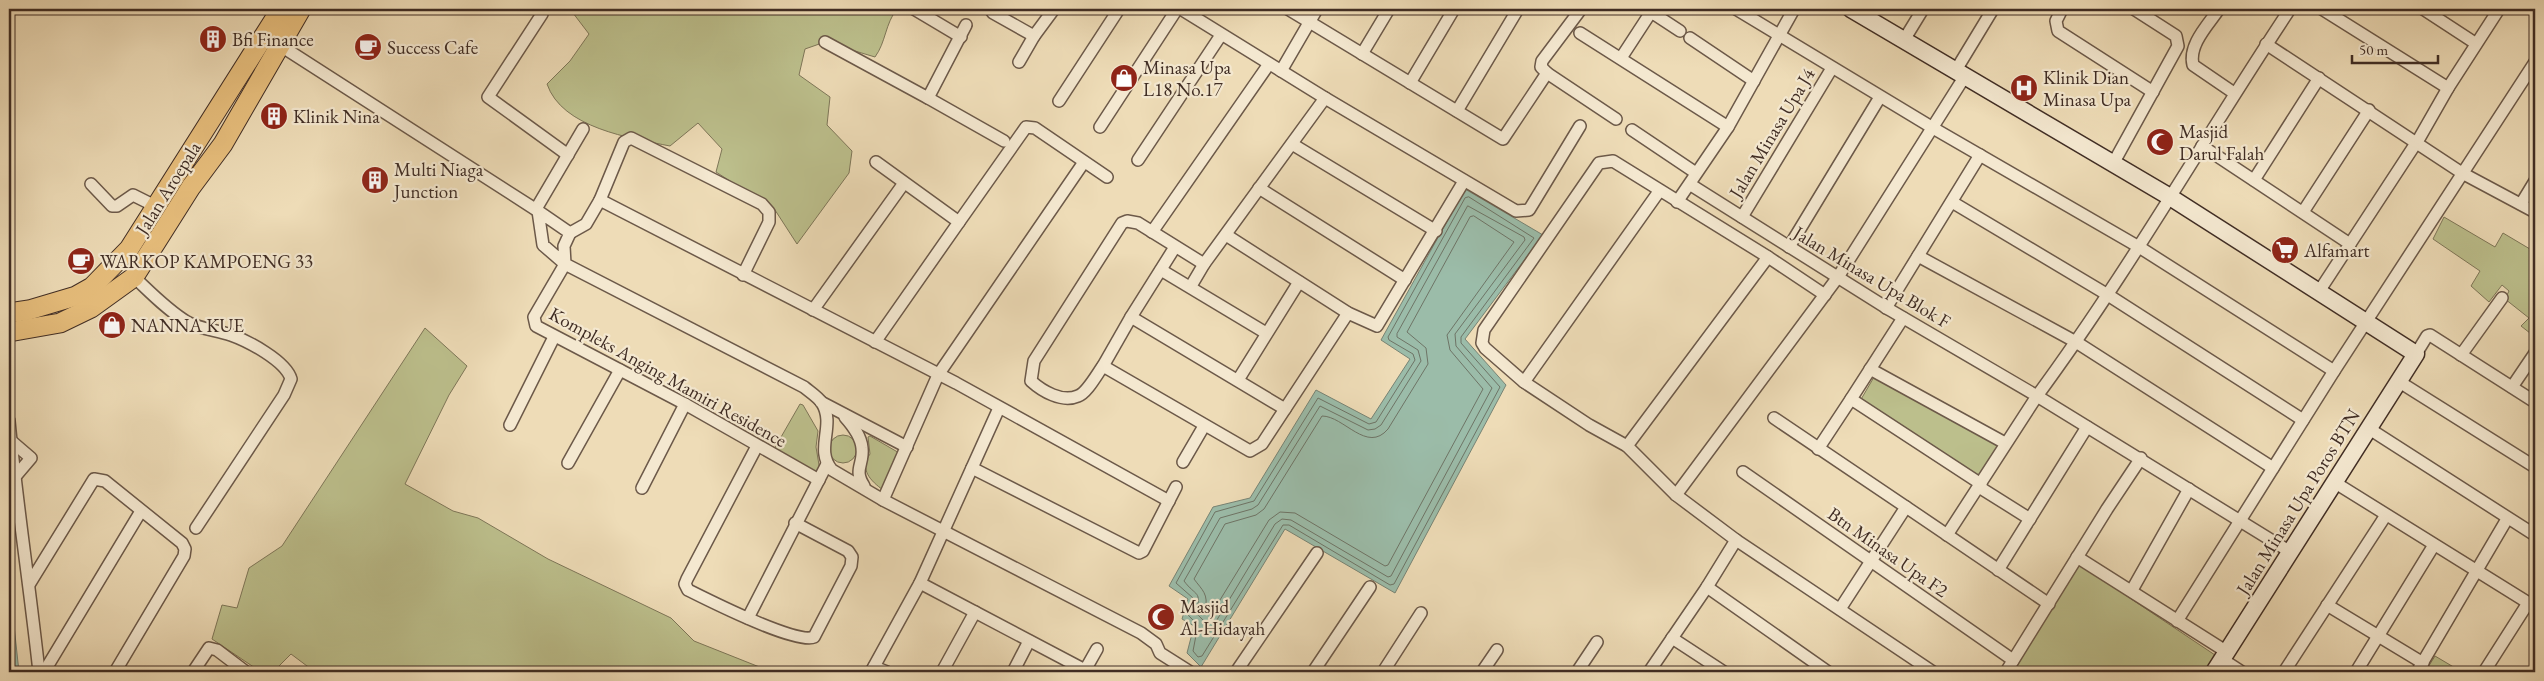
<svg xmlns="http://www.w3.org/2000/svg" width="2544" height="681" font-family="'EB Garamond',serif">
<rect width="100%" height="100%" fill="#eedcb7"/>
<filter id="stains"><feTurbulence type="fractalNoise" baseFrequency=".004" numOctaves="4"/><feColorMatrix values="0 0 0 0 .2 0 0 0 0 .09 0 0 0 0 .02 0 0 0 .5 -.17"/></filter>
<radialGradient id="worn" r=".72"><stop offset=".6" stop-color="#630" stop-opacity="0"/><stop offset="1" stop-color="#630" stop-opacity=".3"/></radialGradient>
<g fill="#bcbf8c" stroke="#7e7658">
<path d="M 575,9 L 897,9 C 885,24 886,42 875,57 L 825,42 L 805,49 L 799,75 L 830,97 L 827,125 L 852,151 L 849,173 L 797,244 L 775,210 L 716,172 L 722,149 L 698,123 L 670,146 C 630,138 562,128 547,84 L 570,61 L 589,34 L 573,13 Z"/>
<polygon points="2444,217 2495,247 2503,233 2535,252 2535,337 2521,326 2529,318 2505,299 2509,291 2502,285 2489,302 2471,286 2480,271 2433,239"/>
<polygon points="425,328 467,366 449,395 405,484 453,511 478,518 548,559 671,618 694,641 772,672 315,672 291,654 273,672 261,672 212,639 222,605 237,608 249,568 282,546"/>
<polygon points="1874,377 2001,445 1975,486 1856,408"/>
<polygon points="800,404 803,405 818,431 816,447 820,471 819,475 773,451"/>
<circle cx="843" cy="449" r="14"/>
<path d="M 870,436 L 901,454 L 883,490 C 871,481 859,470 870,454 L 868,437 Z"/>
<polygon points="2079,564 2215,655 2204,672 2013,672"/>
<polygon points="2435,656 2462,672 2425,672"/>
</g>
<g fill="#9bbca9" stroke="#778374">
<polygon points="1465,189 1543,235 1465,339 1506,385 1395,593 1285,529 1201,667 1187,653 1194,626 1182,619 1188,599 1169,586 1213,507 1250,498 1316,390 1371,419 1410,359 1381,340"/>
<polygon points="9,579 19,672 9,672"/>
</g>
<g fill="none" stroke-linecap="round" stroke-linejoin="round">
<g stroke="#6e7466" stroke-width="1">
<polygon points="1469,197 1534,238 1461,337 1461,343 1500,387 1394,584 1390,585 1289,525 1283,525 1202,656 1198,657 1193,651 1198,625 1188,615 1193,598 1176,583 1215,512 1254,501 1318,398 1369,424 1376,422 1415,360 1413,354 1389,340 1388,337 1465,198"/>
<path d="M 1468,206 L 1524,237 L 1525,240 L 1455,334 L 1456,346 L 1492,388 L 1391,576 L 1388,577 L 1291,520 L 1282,519 L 1275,524 L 1209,633 L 1205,634 L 1204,621 L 1196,613 C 1202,590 1196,597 1184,581 L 1220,518 L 1252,509 L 1258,505 L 1320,406 L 1368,430 L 1375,429 L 1381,425 L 1421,361 L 1418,350 L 1397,337 L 1397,334 Z"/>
<path d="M 1474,216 L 1514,242 L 1447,335 L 1450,350 L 1483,389 L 1388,565 L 1385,566 L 1295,513 L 1280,512 L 1269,520 L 1212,613 L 1208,614 L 1205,610 C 1209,594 1202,590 1194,579 L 1225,524 L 1256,515 L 1264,509 L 1322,416 C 1344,416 1367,454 1388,429 L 1428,364 L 1426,348 L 1407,332 L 1470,217 Z"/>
</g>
<g stroke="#6c5949" stroke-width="14">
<g id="street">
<polyline points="914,9 961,37"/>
<polyline points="990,9 993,13 1034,36 1054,9"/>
<polyline points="1181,9 1325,98 1516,211 1529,210 1580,126"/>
<polyline points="1288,9 1503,139 1547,73 1541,67 1542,61 1581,9"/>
<polyline points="1736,9 1933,128 2139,247 2334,371"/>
<polyline points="2062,9 2056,21 2058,31 2153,92"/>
<path d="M 2219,9 C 2208,25 2188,45 2193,65 L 2234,93"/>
<polyline points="2322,9 2448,88"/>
<polyline points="2423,9 2475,43"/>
<polyline points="2532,9 2535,11"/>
<polyline points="542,14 488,97 568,155"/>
<polyline points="1580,33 1728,127"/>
<polyline points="1690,38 1754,81"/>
<polyline points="1904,40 1923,9"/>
<polyline points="825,42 928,98 966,25"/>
<polyline points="278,44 538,211"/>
<polyline points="2266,44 2462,173 2535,212"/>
<polyline points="1362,54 1389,9"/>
<polyline points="1621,58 1651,12 1680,31"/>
<polyline points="1019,62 1034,36"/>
<polyline points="1956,70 1993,9"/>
<polyline points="1281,71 1317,9"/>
<polyline points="1547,73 1616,119"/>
<polyline points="1410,83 1454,9"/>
<polyline points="928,98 1004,141"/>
<polyline points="1059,101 1119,9"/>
<polyline points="1457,111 1518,9"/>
<polyline points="1100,127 1177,9"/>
<polyline points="1632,130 1696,173"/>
<polyline points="1292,144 1436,231"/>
<polyline points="2202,146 2350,244 2318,293"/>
<polyline points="1138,160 1221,35"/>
<polyline points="2114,162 2178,46 2176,36 2134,9"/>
<polyline points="2254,180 2319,78"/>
<polyline points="91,184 112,206 117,206 133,195 157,207"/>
<polyline points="1691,185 1890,310 2037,396 1947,535"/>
<polyline points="1259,188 1405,280"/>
<polyline points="600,200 624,142 631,138 762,204 769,212 769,222 743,275"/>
<polyline points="1677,202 1728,127 1794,9"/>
<polyline points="1952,202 2108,295 2303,420"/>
<polyline points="2521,204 2535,181"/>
<polyline points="536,209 583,129"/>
<polyline points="2303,212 2369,110"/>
<polyline points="1742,217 1832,68"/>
<polyline points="959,222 1026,127 1035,128 1107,177"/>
<polyline points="1152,232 1269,64"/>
<polyline points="570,233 586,224 600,200 956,383 1169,501"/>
<polyline points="1226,235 1348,313 1377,326 1464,181"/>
<polyline points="2350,244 2420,137 2448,88 2499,9"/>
<polyline points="1175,247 1131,317 1285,409 1348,313"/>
<polyline points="1789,247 1880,97"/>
<polyline points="1918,256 2076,342 2273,468"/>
<polyline points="1768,257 1825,295"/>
<polyline points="1161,270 1266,333"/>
<path d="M 134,277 C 150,292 167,310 187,322 C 200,329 216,330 231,335 C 248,341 286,361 291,379 L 284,395 L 196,528"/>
<polyline points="1191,286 1204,264"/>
<polyline points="1886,308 1980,155"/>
<polyline points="813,310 904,183"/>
<polyline points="875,342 959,222 876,162"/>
<polyline points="2416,354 2427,336 2430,335 2535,402"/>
<polyline points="2461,355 2502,298"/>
<polyline points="1103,366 1131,317"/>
<polyline points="1870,369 2005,443"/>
<polyline points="1238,380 1299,282"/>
<polyline points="2398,381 2535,467"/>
<polyline points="1524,382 1589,425 1627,446 1676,495 1736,540 1933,672"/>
<polyline points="2512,387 2535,353"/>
<polyline points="1851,399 1903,318"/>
<polyline points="821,402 907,447"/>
<path d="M 1285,409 L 1262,444 L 1250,451 L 1103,366 C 1097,374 1087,393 1078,396 C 1062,403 1042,391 1031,381 L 1034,361 L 1122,223 L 1127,221 L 1138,223 L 1204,264 L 1325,98"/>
<path d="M 845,417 C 853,426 861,436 862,448 C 864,465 853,469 864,486"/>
<polyline points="1774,418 1906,507 1840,609"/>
<path d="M 9,421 C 17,505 30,588 39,672"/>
<polyline points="510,425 554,337"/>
<polyline points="2368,428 2535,535"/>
<polyline points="10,440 31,458 14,478"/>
<path d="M 757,446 L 687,579 L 685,584 L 688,590 C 708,600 797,645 814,637 L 851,566 L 852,557 L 848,551 L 795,523"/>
<polyline points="1627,446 1768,257 1613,161 1599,163 1484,330 1482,343 1485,348 1524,382 1660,190"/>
<polyline points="1818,449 1851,399 1981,484"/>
<polyline points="1183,462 1204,426"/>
<polyline points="568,463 620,370"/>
<polyline points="972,468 1139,553 1143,551 1176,487"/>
<polyline points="1743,472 2013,660"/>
<path d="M 819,480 L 685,404 L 536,326 L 534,317 L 565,264 L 564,246 L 570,233 L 538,211 L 543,245 L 565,264 L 804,387 C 810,392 818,397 822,403 C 836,426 814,449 832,470 L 883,500 L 1141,633 L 1156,644 L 1160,653 L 1190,672"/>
<polyline points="2334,482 2535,607"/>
<polyline points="1979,487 2030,519"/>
<polyline points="642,488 685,404"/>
<polyline points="1676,495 1838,277 1965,76"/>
<polyline points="883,500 938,375 1084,162"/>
<polyline points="1906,507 2049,604"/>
<path d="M 2289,551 L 2037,396 C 2129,271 2205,137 2290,9"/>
<polyline points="2077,557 2227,652"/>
<polyline points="1998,570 2087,427"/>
<polyline points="30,583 94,479 105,481 182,543 185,549 184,556 115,672"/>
<polyline points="920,583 1085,670"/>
<polyline points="1707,587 1828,672"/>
<polyline points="2132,590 2189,489"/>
<polyline points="2327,605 2423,663"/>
<polyline points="748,618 827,464"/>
<polyline points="2177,621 2334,371 2535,62"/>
<polyline points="1672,638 1724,672"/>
<polyline points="2222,659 2242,672"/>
<polyline points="874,667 887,672"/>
<polyline points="44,672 141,511"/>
<polyline points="193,672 209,648 217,650 246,672"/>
<polyline points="871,672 920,583 999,408"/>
<polyline points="942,672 975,612"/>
<polyline points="1013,672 1029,641"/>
<polyline points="1084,672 1097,649"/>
<polyline points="1236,672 1317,553"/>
<polyline points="1313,672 1370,587"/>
<polyline points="1383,672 1421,613"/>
<polyline points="1482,672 1497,650"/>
<polyline points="1577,672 1597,642"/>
<polyline points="1649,672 1707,587 1736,540"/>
<polyline points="2006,672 2107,509 2141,458"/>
<polyline points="2284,672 2386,515"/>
<polyline points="2356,672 2434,545"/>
<polyline points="2417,672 2507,519"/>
<polyline points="2484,672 2528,603"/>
</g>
</g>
<g stroke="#402d24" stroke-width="19">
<polyline id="secondary" points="1851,9 2170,197 2416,354 2214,672"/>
</g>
<g stroke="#402d24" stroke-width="21">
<g id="primary">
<polyline points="9,313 29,310 76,296 92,287 129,249 281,9"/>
<polyline points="9,332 60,323 91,308 134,277 191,187 223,144 301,9"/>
</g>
</g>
<use href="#street" stroke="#f4e8d0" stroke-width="11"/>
<use href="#secondary" stroke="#f4e8d0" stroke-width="16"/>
<use href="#primary" stroke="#e7be7c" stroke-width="19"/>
</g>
<defs>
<g id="building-disc" transform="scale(1.4375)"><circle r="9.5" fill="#8f2418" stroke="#f4e8d0"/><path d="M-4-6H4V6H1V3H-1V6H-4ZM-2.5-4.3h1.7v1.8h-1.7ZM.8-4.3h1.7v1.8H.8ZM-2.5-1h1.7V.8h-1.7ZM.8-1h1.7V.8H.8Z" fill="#fff"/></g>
<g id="cafe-disc" transform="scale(1.4375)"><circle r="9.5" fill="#8f2418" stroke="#f4e8d0"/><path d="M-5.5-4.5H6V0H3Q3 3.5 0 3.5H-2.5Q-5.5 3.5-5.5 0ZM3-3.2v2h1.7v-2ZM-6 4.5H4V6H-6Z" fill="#fff"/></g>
<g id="shop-disc" transform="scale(1.4375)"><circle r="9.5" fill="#8f2418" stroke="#f4e8d0"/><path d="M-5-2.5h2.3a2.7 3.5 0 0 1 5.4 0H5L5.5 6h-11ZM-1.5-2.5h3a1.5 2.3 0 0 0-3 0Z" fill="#fff"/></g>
<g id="hospital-disc" transform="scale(1.4375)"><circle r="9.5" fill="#8f2418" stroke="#f4e8d0"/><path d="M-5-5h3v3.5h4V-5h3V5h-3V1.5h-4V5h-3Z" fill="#fff"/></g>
<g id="mosque-disc" transform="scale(1.4375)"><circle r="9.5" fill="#8f2418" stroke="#f4e8d0"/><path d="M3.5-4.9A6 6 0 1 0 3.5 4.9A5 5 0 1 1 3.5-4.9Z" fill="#fff"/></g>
<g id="supermarket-disc" transform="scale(1.4375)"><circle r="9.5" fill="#8f2418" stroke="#f4e8d0"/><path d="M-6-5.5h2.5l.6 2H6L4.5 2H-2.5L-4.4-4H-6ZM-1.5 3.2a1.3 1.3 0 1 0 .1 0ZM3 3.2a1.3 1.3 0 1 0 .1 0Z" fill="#fff"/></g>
</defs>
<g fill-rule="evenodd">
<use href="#building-disc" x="213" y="39"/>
<use href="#cafe-disc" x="368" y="47"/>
<use href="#shop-disc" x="1124" y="78"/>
<use href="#hospital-disc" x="2024" y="88"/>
<use href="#building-disc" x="274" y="116"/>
<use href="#mosque-disc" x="2160" y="142"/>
<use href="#building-disc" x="375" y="180"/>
<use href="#supermarket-disc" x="2285" y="250"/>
<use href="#cafe-disc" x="81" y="261"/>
<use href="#shop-disc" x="112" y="325"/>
<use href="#mosque-disc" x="1161" y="617"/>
</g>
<g text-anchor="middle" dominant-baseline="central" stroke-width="4.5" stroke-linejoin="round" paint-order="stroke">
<g font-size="19" fill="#402d24" stroke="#f4e8d0" text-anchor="start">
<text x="232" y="39">Bfi Finance</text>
<text x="387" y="47">Success Cafe</text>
<text x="1143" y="67">Minasa Upa<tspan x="1143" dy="22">L18 No.17</tspan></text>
<text x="2043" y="77">Klinik Dian<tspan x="2043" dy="22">Minasa Upa</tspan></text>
<text x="293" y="116">Klinik Nina</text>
<text x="2179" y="131">Masjid<tspan x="2179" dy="22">Darul Falah</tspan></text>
<text x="394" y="169">Multi Niaga<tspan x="394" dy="22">Junction</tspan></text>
<text x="2304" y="250">Alfamart</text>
<text x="100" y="261">WARKOP KAMPOENG 33</text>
<text x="131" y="325">NANNA KUE</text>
<text x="1180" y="606">Masjid<tspan x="1180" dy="22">Al-Hidayah</tspan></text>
</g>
<g font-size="19" fill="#402d24" stroke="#f4e8d0">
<text transform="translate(1772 133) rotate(-59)">Jalan Minasa Upa J4</text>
<text transform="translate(168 188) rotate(-58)">Jalan Aroepala</text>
<text transform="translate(1872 277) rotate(31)">Jalan Minasa Upa Blok F</text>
<text transform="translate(668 377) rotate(29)">Kompleks Anging Mamiri Residence</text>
<text transform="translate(2298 502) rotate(-58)">Jalan Minasa Upa Poros BTN</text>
<text transform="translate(1888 552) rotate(35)">Btn Minasa Upa F2</text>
</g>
</g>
<rect width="2544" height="681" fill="none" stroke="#eedcb7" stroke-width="30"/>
<rect x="10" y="10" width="2524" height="661" fill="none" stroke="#402d24" stroke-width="2.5"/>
<rect x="15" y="15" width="2514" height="651" fill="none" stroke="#402d24"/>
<path d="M2352 55v8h86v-8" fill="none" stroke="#402d24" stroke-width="2.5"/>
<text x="2359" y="55" font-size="15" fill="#402d24" stroke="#f4e8d0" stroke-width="4" paint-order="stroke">50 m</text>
<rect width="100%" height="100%" filter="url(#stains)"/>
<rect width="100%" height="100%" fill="url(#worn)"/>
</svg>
